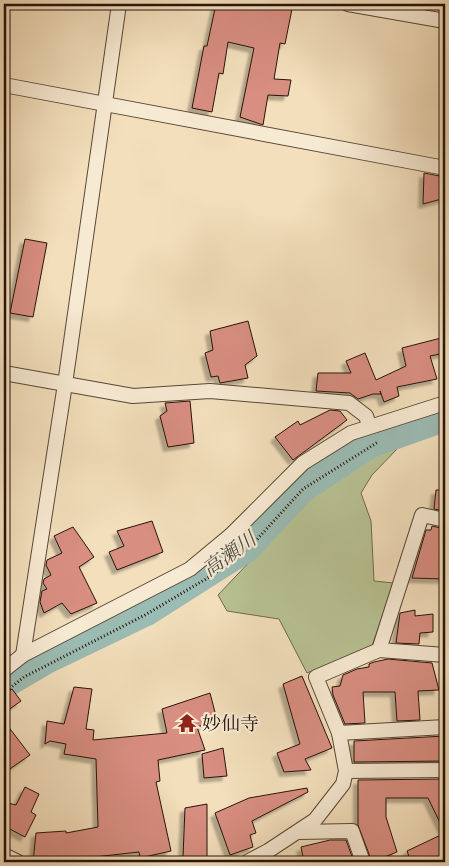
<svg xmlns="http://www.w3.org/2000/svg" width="449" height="866" font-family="'IM FELL Great Primer','Noto Serif JP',serif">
<defs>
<filter id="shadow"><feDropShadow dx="-4.5" dy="4.5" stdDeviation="1" flood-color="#0004"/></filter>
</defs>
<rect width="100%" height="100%" fill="#f3dfbc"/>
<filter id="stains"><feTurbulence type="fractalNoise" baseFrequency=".004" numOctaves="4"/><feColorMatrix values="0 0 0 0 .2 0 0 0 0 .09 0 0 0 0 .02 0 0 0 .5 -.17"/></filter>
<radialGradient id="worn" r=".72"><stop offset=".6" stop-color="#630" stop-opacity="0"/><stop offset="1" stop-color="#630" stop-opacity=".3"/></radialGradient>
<polygon fill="#b8c293" stroke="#6f6a4e" points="390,437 398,448 372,475 361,493 371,521 374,581 394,583 372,646 307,673 279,619 227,611 218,595 256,555 250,547 303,489 370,446"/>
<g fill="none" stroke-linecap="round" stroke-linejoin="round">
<polyline stroke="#9bbcb4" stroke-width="31" points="4,683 45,659 147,610 246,547 301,488 369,443 445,416"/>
</g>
<g fill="#d88e81" stroke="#26130a" filter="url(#shadow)">
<polygon points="216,4 293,4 285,44 280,43 274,79 291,80 288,96 268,95 263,125 240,117 254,48 228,42 223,74 219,73 212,112 192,108 204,46 207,46"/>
<polygon points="424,173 445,177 445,198 423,204"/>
<polygon points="25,239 47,243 33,317 10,313"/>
<polygon points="248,321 257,356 245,365 248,378 220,383 218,376 211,377 205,353 213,350 210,331"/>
<polygon points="445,337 445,353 430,356 437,379 397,387 399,396 384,402 380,391 381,394 373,394 358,399 350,393 316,391 318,373 351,373 346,361 365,353 376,380 406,366 402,348"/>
<polygon points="190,401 194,443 168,447 160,416 167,411 165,403"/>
<polygon points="330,410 340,411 347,420 293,460 275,437 298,421 300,425"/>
<polygon points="436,490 445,490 445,511 434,509"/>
<polygon points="152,521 163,552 117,570 109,552 124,546 117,531"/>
<polygon points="432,526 445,529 445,579 412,578 426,530 431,530"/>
<polygon points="73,527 94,557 79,567 97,603 71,614 62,603 44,613 40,602 42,591 47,589 43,583 44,579 51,575 46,565 47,560 62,553 54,536"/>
<polygon points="415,610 415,616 433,614 433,632 420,633 419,644 396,643 400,613"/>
<polygon points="388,659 432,663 439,690 418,691 420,720 397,721 395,692 363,692 365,723 345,724 333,695 332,687 340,686 343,675 357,669 369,667 369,664 374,662"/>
<polygon points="302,676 332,748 305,759 311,770 284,772 277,753 300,744 283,684"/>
<polygon points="74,687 92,689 86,729 94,730 93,740 167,733 162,709 210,693 217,720 197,727 205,750 158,760 160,781 156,782 171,851 140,858 139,852 94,857 94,862 33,862 36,833 66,831 66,833 98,827 96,759 64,754 66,744 50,741 45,744 47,721 64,724"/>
<polygon points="12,689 21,701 4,713 4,694"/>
<polygon points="4,721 30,755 4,773"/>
<polygon points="445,736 445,761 354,762 354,741"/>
<polygon points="223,748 227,776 204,778 202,754"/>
<polygon points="445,779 445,862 411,862 407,851 445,833 428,798 386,798 386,817 397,852 372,862 358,825 358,780"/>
<polygon points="25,787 39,794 31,812 36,815 25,837 4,826 4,802 16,805"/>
<polygon points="307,788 308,792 252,821 256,833 250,835 253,847 230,855 215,813 249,798"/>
<polygon points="207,804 207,857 183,857 185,808"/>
<polygon points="346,840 354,862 304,862 301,847 330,840"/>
</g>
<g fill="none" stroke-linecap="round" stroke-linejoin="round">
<g stroke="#594636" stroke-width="16">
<g id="street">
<polyline points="348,4 445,21"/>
<polyline points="4,85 445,168"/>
<polyline points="4,373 133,396 210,391 349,403 366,416 369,425"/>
<polyline points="379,650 422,515 445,520"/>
<polyline points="23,655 65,384 119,4"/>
<polyline points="4,670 23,655 190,569 231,535 303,463 351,433 445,403"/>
<polyline points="339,733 445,727"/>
<polyline points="346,771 445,770"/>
<polyline points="299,832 352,831 363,862"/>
<polyline points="4,855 18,862"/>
<polyline points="247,862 268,851 315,820 343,784 346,771 339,733 316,677 379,650 445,655"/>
</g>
</g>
<polyline stroke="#26130a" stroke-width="3" stroke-dasharray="1 2.5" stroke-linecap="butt" points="4,693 24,677 145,615 211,576 250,547 303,489 378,442"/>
<use href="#street" stroke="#f7ead3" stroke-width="14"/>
</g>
<defs>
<g id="temple-bare" transform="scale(1.5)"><path d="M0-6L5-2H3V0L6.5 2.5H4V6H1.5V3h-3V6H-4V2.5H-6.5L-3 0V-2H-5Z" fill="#8f2418" stroke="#f7ead3" stroke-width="2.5" paint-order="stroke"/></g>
</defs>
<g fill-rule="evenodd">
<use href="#temple-bare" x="187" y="723"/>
</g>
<g text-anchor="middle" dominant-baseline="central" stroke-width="4.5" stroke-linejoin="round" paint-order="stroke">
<g font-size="19" fill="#26130a" stroke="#f7ead3" text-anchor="start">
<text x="202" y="723">妙仙寺</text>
</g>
<g font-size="20" font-style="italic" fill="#4f4e46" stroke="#f7ead3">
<text transform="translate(229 554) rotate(-36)">高瀬川</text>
</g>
</g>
<rect width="449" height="866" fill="none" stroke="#f3dfbc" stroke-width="20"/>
<rect x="5" y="5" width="439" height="856" fill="none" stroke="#26130a" stroke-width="2.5"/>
<rect x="10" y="10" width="429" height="846" fill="none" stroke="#26130a"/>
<rect width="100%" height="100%" filter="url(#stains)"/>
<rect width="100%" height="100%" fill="url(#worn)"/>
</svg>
